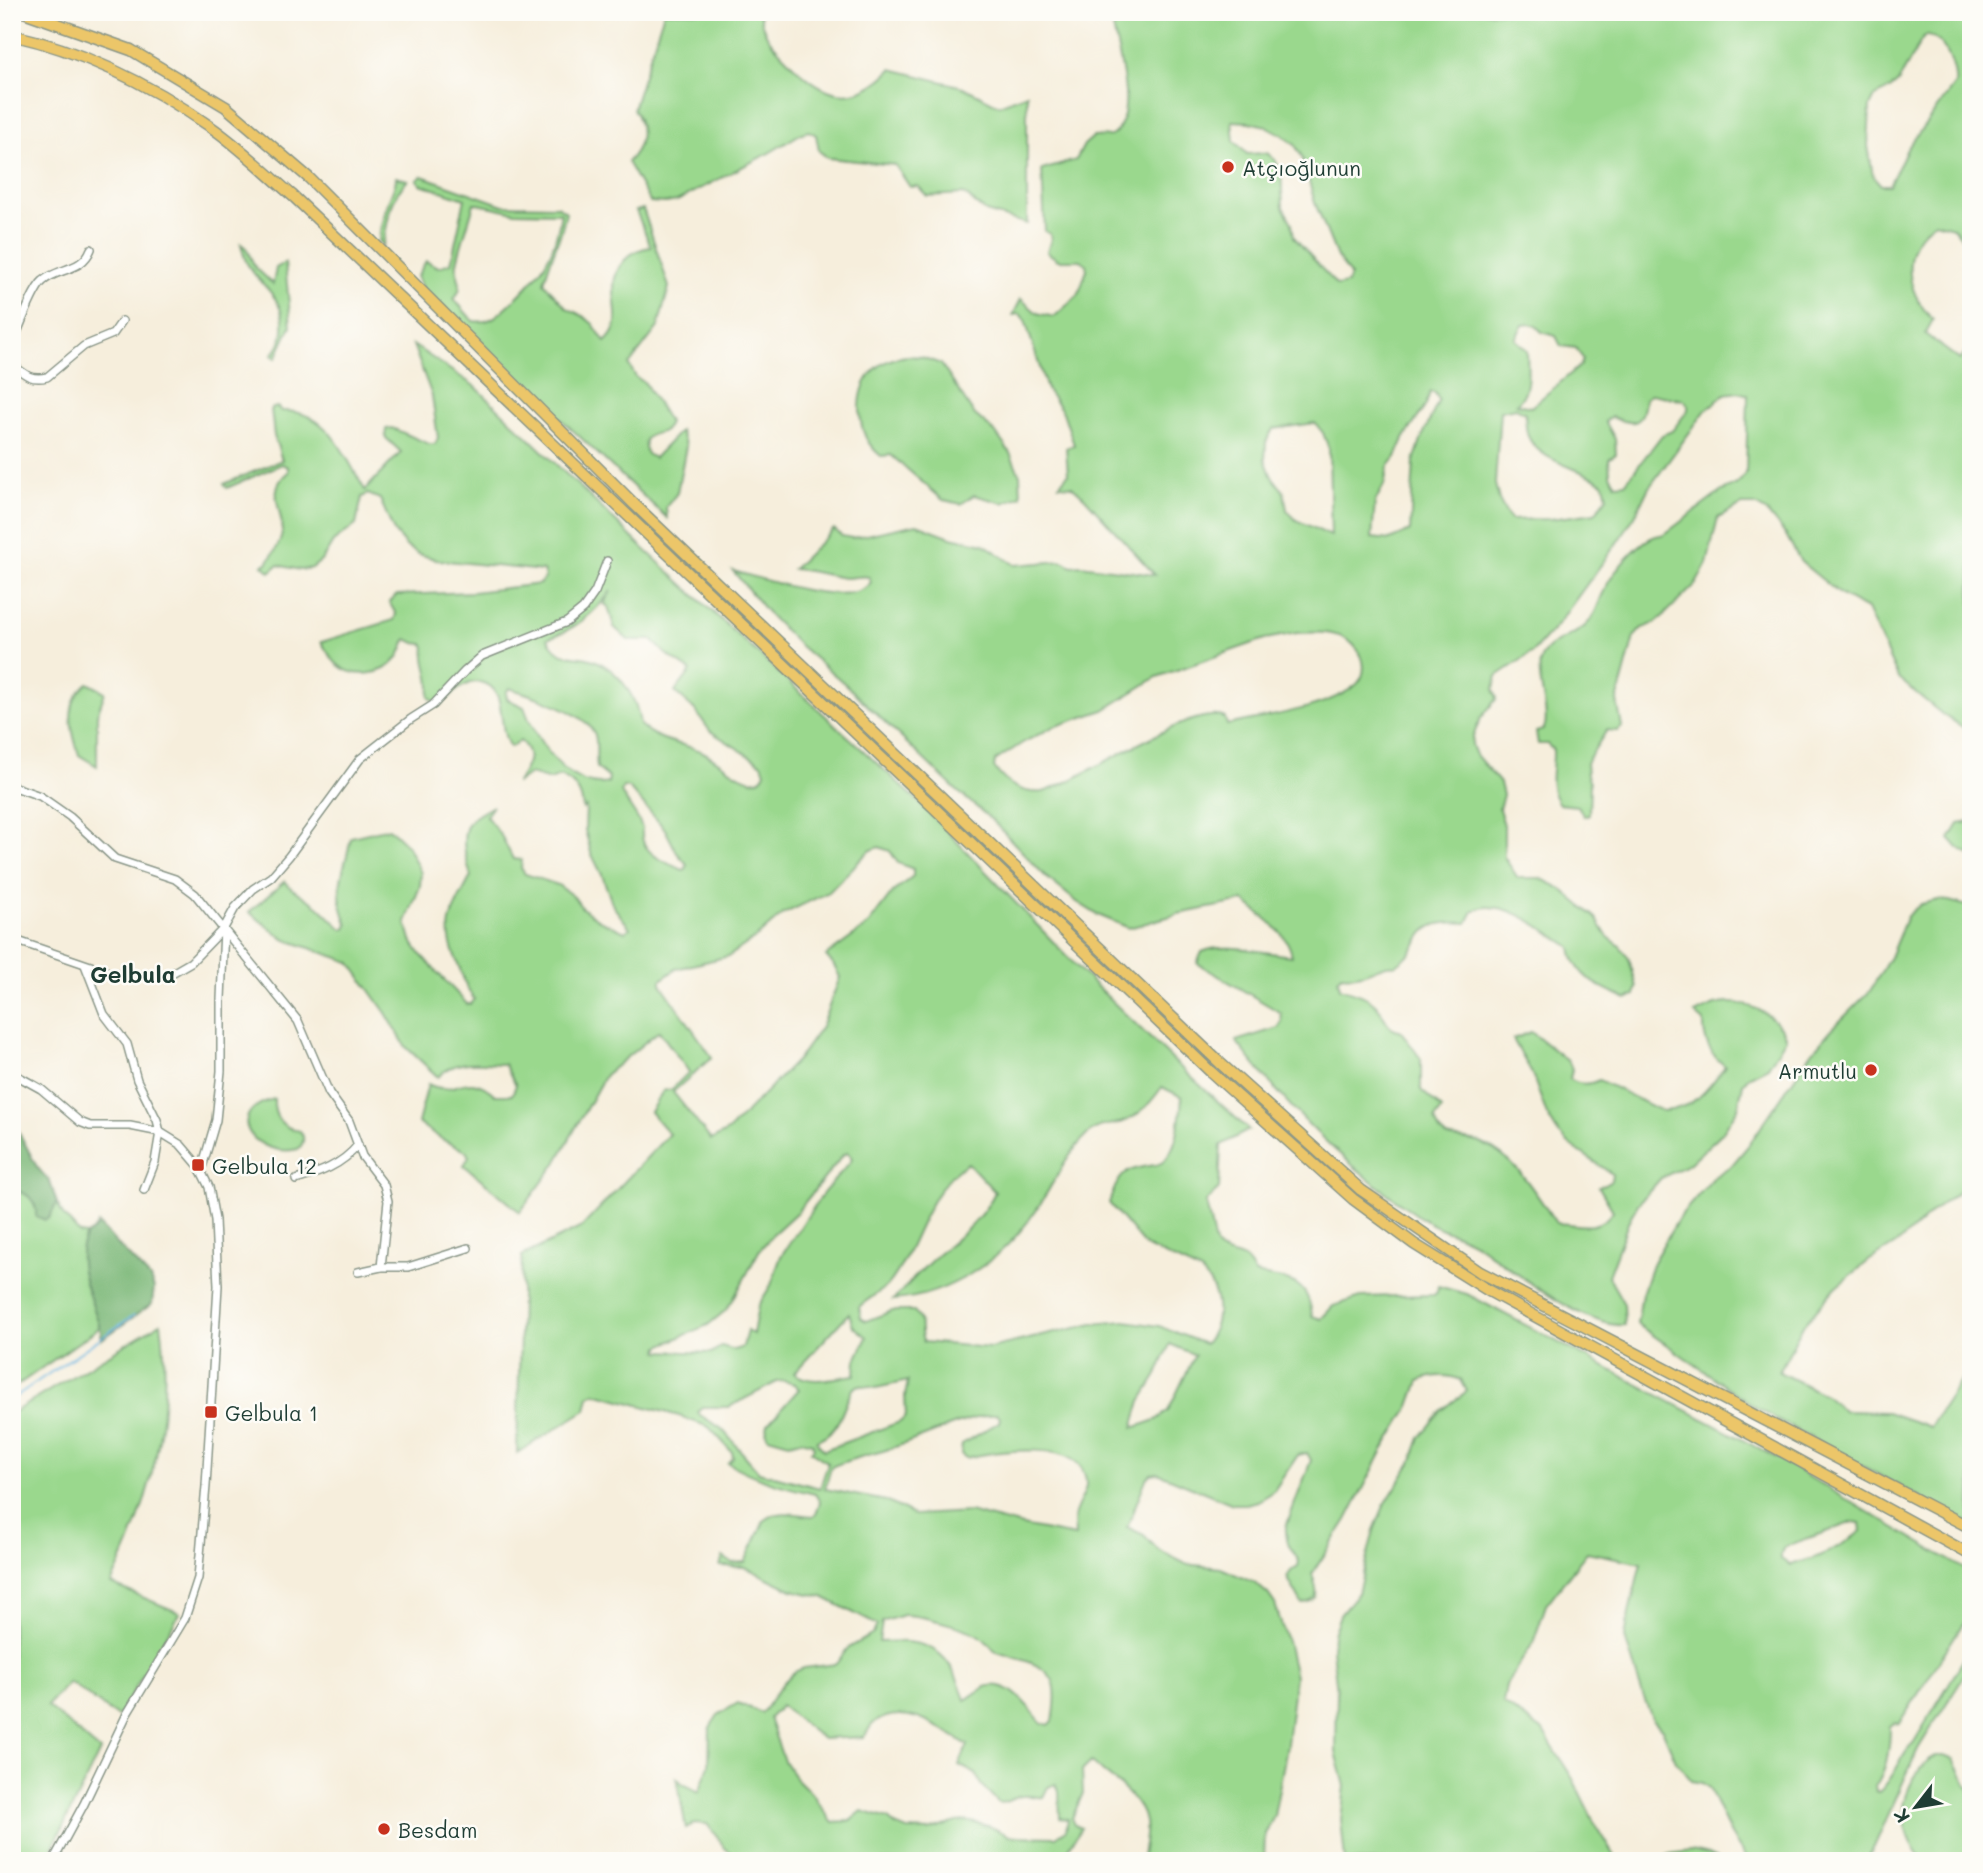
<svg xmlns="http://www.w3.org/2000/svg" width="1983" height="1873" font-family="Mali,sans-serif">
<rect width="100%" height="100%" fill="#fdfcf7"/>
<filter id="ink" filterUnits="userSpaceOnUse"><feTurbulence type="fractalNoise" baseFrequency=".0143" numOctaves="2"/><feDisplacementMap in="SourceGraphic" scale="14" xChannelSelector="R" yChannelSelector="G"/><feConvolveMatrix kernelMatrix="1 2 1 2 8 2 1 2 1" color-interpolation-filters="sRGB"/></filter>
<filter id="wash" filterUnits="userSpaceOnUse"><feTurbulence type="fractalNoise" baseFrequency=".00686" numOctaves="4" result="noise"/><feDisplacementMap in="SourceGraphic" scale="28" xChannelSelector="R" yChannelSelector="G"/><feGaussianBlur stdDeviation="1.57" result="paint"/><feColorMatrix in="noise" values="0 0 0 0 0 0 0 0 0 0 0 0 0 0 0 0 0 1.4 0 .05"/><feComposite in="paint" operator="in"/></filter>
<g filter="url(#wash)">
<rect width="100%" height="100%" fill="#f6eedc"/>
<g fill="#9ad88d" stroke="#5c8a60" stroke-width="2" fill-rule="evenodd">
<path d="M 664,12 L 759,12 C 763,37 774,45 790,62 C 824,97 854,108 892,69 L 963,87 L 999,105 L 1027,94 L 1027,224 L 986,212 L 964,194 L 927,196 L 918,186 L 910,187 L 895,165 L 828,158 L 819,151 L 816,135 L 809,131 L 802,133 L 769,153 L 677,201 L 666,203 L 650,202 L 627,162 C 643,147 645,127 633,109 Z"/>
<path d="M 1124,12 L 1971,12 L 1971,243 L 1966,243 L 1953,227 L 1935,222 C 1898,247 1905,291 1933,320 L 1925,334 L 1960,360 L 1971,346 L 1971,732 L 1943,715 L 1898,678 L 1867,609 L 1841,595 L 1801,562 L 1786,535 L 1767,512 L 1755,505 L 1742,505 L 1718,518 L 1707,564 L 1696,584 L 1656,623 L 1642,628 L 1634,637 L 1617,701 L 1622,727 L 1617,731 L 1607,730 L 1586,763 L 1587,775 L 1590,782 L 1589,814 L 1584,816 L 1577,806 L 1559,804 C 1546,786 1554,770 1553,750 L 1547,744 L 1538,744 L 1536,732 L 1543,730 C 1552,717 1536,680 1540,662 C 1544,641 1571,639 1585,626 C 1596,616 1598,602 1605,589 C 1612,573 1639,541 1656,536 C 1660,535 1663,535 1666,533 L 1722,491 L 1737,484 L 1746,474 L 1748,395 L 1739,392 L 1725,394 L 1706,410 L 1648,489 L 1635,516 L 1614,547 L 1557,625 L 1533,652 L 1497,676 L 1494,689 L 1497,698 L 1481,718 L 1473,736 L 1472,745 L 1476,755 L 1500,783 L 1503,795 L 1499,809 L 1504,825 L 1504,857 L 1518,878 L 1540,878 L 1560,888 L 1596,918 L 1607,936 L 1620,946 L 1629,959 L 1637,987 L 1635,995 L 1627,999 C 1601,987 1575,979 1571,947 C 1547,932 1502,895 1473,911 L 1467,923 C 1409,919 1430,943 1396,965 C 1380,961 1368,979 1342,975 L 1338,979 L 1340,988 C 1351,992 1364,994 1373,1002 C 1385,1011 1384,1029 1400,1030 L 1421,1059 L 1421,1090 L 1442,1109 L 1435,1119 C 1442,1148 1462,1134 1483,1144 C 1517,1159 1536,1194 1556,1223 C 1578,1224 1598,1233 1613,1211 L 1599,1187 L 1611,1180 L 1612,1174 L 1570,1145 L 1558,1133 L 1547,1115 L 1532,1074 L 1513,1039 L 1531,1032 L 1569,1062 L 1572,1069 L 1570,1079 C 1579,1085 1589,1085 1599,1080 L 1662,1111 C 1694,1110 1708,1089 1725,1066 C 1711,1055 1703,1042 1704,1022 L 1695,1014 C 1701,1011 1709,1007 1715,1005 C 1744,998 1775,1012 1786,1038 L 1768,1067 L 1748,1077 L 1743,1083 L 1738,1108 L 1722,1133 L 1689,1164 L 1661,1178 L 1638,1204 L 1630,1218 L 1608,1276 L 1624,1304 L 1625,1325 C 1587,1329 1513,1271 1482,1248 C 1463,1234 1439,1231 1420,1217 C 1349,1169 1288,1109 1236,1041 L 1278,1028 L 1282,1022 L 1281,1013 L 1197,963 L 1202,952 C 1224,941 1267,954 1292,956 C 1288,931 1261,916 1244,901 L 1178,914 L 1129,928 L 1098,915 L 1077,902 L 1046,877 L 993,821 L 955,789 L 844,683 L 799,645 L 771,617 L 733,571 C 762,578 851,611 871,582 L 869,577 C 862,575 855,578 846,578 C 828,576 811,570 793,569 L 834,529 L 842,536 L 852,538 L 917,524 L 951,537 L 984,544 L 1015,565 L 1063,561 L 1072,566 L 1081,565 L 1155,575 L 1085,498 L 1072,486 L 1059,485 L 1068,474 L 1066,448 L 1074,445 L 1063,412 L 1047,390 L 1025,320 L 1020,314 L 1013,315 L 1021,299 L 1037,313 L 1054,317 L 1078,295 L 1087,270 L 1086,264 L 1081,260 L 1058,260 L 1047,252 L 1051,239 L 1050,234 L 1045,231 L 1042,170 L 1076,160 L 1084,145 L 1093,137 L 1111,136 C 1139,118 1118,55 1113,27 L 1124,17 ZM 1925,36 C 1943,35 1957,68 1955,84 L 1907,149 L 1889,185 L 1881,185 L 1873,176 L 1868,146 L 1870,106 L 1875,96 L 1890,89 L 1898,82 L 1921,41 ZM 1232,121 L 1249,122 L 1266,126 L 1281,134 L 1295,145 L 1302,157 L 1315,203 L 1337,257 L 1350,275 L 1347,284 L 1337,286 L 1294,237 L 1292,223 L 1283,207 L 1281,171 L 1275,160 L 1267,153 L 1247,154 L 1234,141 ZM 1530,324 L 1536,326 L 1542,332 L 1556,336 L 1561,346 L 1576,348 L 1583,359 L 1581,365 L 1531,407 L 1516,404 C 1532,391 1527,369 1527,350 L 1515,339 L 1523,325 ZM 1430,392 L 1435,393 L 1439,400 L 1423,435 L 1414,461 L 1410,531 L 1390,540 L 1372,538 L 1375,502 L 1384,485 L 1388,467 L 1396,457 L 1404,439 L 1426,405 ZM 1651,394 L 1684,400 L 1688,405 L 1688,410 L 1672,431 L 1662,435 L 1625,483 L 1616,484 L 1610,475 L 1609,459 L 1616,454 L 1615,439 L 1605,421 L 1611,417 C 1634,426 1643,426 1645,399 ZM 1516,408 L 1525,413 C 1526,421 1525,429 1528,436 C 1539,463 1584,468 1604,484 L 1607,497 L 1595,513 L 1550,519 L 1510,520 L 1499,500 L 1495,484 L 1500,411 ZM 1315,423 L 1323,433 L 1329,449 L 1331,536 L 1296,520 L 1287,510 L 1284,492 L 1271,475 L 1265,459 L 1266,442 L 1273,429 ZM 1297,633 C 1317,632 1344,630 1357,649 C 1365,659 1367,674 1357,684 C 1331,708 1262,717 1227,725 L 1225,718 C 1194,701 1079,783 1043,792 C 1022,794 1005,784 994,767 L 995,761 L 1024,742 L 1053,727 L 1104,710 L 1157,677 L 1265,639 Z"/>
<path d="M 422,176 L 503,205 L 557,206 L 566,212 C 562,238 549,259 544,283 L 567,308 L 583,316 L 593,324 L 605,342 C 623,326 614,310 614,289 C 613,267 630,249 651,247 L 636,211 L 643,209 L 669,287 L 658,327 L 629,365 L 636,377 L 645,383 L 669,423 L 665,431 C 652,435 639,434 647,454 L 654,458 L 680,431 L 686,446 L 677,493 L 666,507 L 667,518 L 423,291 L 417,276 L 426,261 L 438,267 L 451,263 L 465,199 L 420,184 L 417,180 ZM 474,203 L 515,212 L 561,213 C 555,256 542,273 511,303 C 499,314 491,324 473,321 L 454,299 C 467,283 454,278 457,263 C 461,243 469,223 474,203 Z"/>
<path d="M 396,177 L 408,180 C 389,199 388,221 383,246 L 379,241 C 380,229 383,217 387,205 C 390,196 396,187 396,177 Z"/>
<path d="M 241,244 L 246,248 L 255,267 L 273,284 L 276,268 L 285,263 L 291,326 L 276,358 L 272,355 C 282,344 284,334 283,320 C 279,292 260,286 248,265 C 244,259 243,251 241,244 Z"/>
<path d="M 413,345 L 476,387 L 641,546 L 917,800 L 1086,976 L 1177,1064 L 1249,1130 L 1221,1145 L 1219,1189 L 1206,1202 L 1215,1244 L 1219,1250 C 1236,1259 1245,1252 1255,1274 C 1287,1281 1308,1277 1312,1316 L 1321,1319 L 1333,1306 L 1361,1297 L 1434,1295 L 1437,1292 L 1438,1286 L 1467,1294 L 1777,1458 L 1971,1573 L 1971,1619 L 1962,1625 L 1899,1724 L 1895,1723 L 1890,1726 C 1890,1746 1888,1769 1875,1786 L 1876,1791 L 1879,1792 C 1895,1778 1899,1757 1914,1742 L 1971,1647 L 1971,1664 L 1918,1749 L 1874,1847 L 1865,1861 L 1748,1861 L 1731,1835 L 1709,1788 L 1702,1783 L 1692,1781 L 1676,1761 L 1663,1731 L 1652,1718 L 1642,1693 L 1625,1638 L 1629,1613 L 1641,1563 L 1587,1552 L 1546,1605 L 1533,1643 L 1506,1685 L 1503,1703 L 1542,1730 L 1573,1779 L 1597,1828 L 1617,1861 L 1345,1861 L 1341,1819 L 1345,1786 L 1336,1752 L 1337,1691 L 1332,1649 L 1333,1634 L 1340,1615 L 1358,1593 L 1374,1530 L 1384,1506 L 1411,1463 L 1420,1438 L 1441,1411 L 1467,1391 L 1461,1380 C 1447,1374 1433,1375 1419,1381 L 1410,1406 L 1382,1452 L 1347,1520 L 1312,1574 C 1317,1590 1322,1600 1302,1604 L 1287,1577 L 1291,1571 L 1298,1566 L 1299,1561 C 1291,1549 1285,1542 1286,1527 L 1311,1460 L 1307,1453 L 1298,1455 L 1273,1492 L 1258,1501 L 1246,1504 L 1233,1504 L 1158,1473 L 1151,1474 L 1146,1479 L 1127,1527 L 1144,1535 L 1158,1550 L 1186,1564 L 1221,1568 L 1255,1583 L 1268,1594 L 1275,1604 L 1288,1645 L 1295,1677 L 1286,1752 L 1274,1816 L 1265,1834 L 1264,1861 L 1142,1861 C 1142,1848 1147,1835 1145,1822 C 1142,1798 1108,1777 1091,1762 L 1082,1771 L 1083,1793 L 1072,1818 L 1075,1825 L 1081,1828 L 1061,1861 L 742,1861 L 726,1849 L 707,1824 L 694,1823 L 686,1829 L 677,1778 L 683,1784 L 699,1792 L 709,1765 L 710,1727 L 718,1715 L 738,1703 L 762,1713 L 783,1683 L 794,1672 L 804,1668 L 836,1664 L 847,1649 L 873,1634 L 877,1625 L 823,1597 L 792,1590 L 745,1567 L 720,1566 L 723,1557 L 732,1563 L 745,1562 L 764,1521 C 779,1508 795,1515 813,1516 L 816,1514 L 820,1502 L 815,1494 C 784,1487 755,1479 728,1463 L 733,1458 L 732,1452 L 709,1427 L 679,1416 L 595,1393 L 589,1396 L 586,1410 L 517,1453 L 522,1256 L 582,1227 L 669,1134 L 650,1112 L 663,1091 L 672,1089 L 689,1072 L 659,1031 L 605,1075 L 555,1165 L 520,1212 L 464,1165 L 469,1157 L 466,1151 L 443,1140 L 418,1123 L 428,1084 C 456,1099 465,1067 495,1095 L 512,1095 L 516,1085 L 504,1064 C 480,1063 456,1058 438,1077 L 406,1047 L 386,1013 L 350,962 L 284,939 L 249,912 L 285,881 L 291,888 L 318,906 L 342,929 L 346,929 L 348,925 C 331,888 345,872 351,837 L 389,828 L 407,845 L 421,873 L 420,886 L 406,922 L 411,940 L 421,955 L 467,1004 L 470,1004 L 474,999 C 463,984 463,974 456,959 C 440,921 455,909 471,876 C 466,860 458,832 472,819 C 478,814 486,810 493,806 L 486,816 L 502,837 L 513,859 L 522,860 L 521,868 L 525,874 L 558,885 L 574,897 L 582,908 L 599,920 L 625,932 L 630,928 L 613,906 L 602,875 L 591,853 L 585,830 L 586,807 L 583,809 C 582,793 575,782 560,776 L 550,780 L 530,774 L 516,784 C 525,769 537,755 520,741 L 510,747 C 497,728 507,692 486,684 C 467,676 452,695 439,706 L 429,697 C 433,675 422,662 425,647 L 423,644 L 415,643 L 407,639 C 403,645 402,652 397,659 C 384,675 354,680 337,664 C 331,659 326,649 321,642 L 394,620 L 396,614 L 389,602 L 397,595 L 473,592 L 540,584 L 545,578 L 543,571 L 438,560 L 419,554 L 407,547 L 394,532 L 380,499 L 368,494 L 362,497 L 356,525 L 333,542 L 322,560 L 312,568 L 300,570 L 278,565 L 270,572 L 263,565 L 267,563 C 273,554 281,543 282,532 C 284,512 265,491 288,472 L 288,467 L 282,464 L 227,488 L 224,484 L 282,460 L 274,436 L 271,409 L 277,407 L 281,411 C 328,409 344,455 365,490 L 401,452 L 385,437 L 386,429 L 392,428 L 429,444 L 435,444 L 438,438 L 432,396 ZM 611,591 L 604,604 L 608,606 L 614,627 L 628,640 L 652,640 L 666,654 L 691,671 L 675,692 L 695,710 L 710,731 L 762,764 L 765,772 C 763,776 763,778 758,780 C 744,783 718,760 705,753 C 682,742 659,743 640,725 C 638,699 620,670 594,660 C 576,653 557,661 548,638 C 573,631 596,612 611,591 ZM 509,688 C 531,695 587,712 595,735 C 598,746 595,757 597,768 L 609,778 L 608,783 C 569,791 535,740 524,707 L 507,699 L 506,693 ZM 623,787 L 629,788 L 665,829 L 677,853 L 687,864 L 686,869 L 683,870 C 668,863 649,857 643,841 C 641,836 643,831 641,825 C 636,814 627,804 621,792 ZM 879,847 L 890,851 L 898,863 L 913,869 L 913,876 L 893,892 L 867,926 L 826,956 L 833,964 L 840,977 L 821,1027 L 798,1059 L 728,1131 L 711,1140 L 673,1092 L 712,1057 L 661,984 L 661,980 L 676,969 L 729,956 L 758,936 L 783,914 L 829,892 L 869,851 ZM 1162,1087 L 1182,1097 C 1180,1117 1179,1144 1165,1160 C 1161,1165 1155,1165 1149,1166 C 1122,1169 1117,1179 1109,1203 L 1145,1246 L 1201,1272 C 1221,1292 1223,1322 1205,1344 L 1159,1326 L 1125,1321 L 1093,1324 L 990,1348 L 924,1342 C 917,1332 926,1323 914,1311 L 892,1311 L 866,1321 L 861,1318 L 859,1307 C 867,1299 885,1290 889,1284 C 918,1247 925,1188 968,1163 L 995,1192 C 983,1218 961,1235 940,1253 C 923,1267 909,1284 893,1300 C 950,1296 1003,1259 1034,1213 C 1053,1186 1064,1157 1088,1134 C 1098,1124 1110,1126 1123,1122 C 1140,1116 1152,1101 1162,1087 ZM 848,1153 L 852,1158 L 851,1161 L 824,1192 L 781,1256 L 771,1285 L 758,1306 L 753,1334 L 747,1330 L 743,1347 L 734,1350 L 722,1346 L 711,1353 L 659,1351 L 660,1346 L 708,1325 L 725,1311 L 733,1300 L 759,1251 L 773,1234 L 797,1212 L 844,1154 ZM 849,1313 L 853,1326 L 867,1337 L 856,1360 L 855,1375 C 836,1377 810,1386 794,1373 ZM 1170,1344 L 1195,1355 L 1168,1411 L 1156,1420 L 1133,1428 L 1141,1401 L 1157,1375 ZM 784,1381 L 794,1384 L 799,1389 L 768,1424 L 766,1433 L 768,1437 L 789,1443 L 801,1440 L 813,1443 L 814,1448 L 811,1451 L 828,1463 L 820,1488 L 759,1472 L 722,1429 L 700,1415 L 698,1412 L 702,1407 L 729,1407 L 777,1382 ZM 908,1381 L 905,1396 L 906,1416 L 900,1422 L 824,1450 L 818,1444 L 817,1440 C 842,1430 841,1409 853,1389 L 859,1385 L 876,1388 ZM 997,1414 L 1000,1418 L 999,1422 L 962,1444 L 961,1454 L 966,1458 C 994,1451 1085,1437 1086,1483 C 1087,1494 1077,1503 1075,1514 C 1073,1520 1075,1529 1075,1536 L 1022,1526 L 969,1512 L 914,1515 L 886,1501 L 825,1489 L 831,1467 C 849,1459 865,1456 883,1451 C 921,1440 957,1419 997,1414 ZM 1853,1522 L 1860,1523 L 1861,1531 C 1839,1549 1816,1559 1790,1565 L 1781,1559 L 1781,1553 L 1784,1547 ZM 903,1615 C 916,1614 969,1628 980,1636 C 988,1641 991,1650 1000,1653 C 1017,1659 1042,1662 1052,1679 C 1058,1688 1055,1711 1053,1721 L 1049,1725 L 1042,1723 C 1029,1709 1012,1681 989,1686 C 981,1688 972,1696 965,1700 C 950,1650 931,1639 879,1642 L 882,1622 ZM 781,1706 L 823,1739 L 864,1737 C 867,1733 870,1726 874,1723 C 905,1701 941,1729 968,1745 L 959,1765 L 976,1774 L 981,1785 L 999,1803 C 1008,1803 1014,1796 1023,1796 C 1031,1795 1036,1798 1043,1797 L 1048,1787 L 1056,1784 L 1059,1792 L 1060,1818 L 1068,1819 L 1066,1830 L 1056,1837 L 1010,1836 L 989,1826 L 966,1821 L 956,1822 L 929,1831 L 907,1830 L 895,1825 L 888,1819 L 862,1811 L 850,1821 L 832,1822 L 814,1796 L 795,1777 L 784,1761 L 769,1718 Z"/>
<path d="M 908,356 L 922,357 L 941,364 L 974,414 L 995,432 L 1010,453 L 1020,475 L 1021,496 L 1003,503 L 974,495 L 961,504 L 943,500 L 891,455 L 881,456 C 866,444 861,430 860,412 C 859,380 876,359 908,356 Z"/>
<path d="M 88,683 L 105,692 L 97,715 L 97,766 L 79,755 C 71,729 63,703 88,683 Z"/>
<polygon points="1971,822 1971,856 1958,848 1950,839 1959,824"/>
<polygon points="1938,900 1949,901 1971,907 1971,1181 1933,1211 1902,1240 1870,1260 1836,1287 1804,1324 1779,1372 1827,1396 1843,1411 1887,1412 1930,1427 1971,1365 1971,1516 1968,1524 1760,1410 1637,1324 1642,1294 1653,1262 1680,1216 1714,1177 1732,1165 1748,1146 1812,1052 1831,1030 1870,991 1890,957 1907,916 1921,904"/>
<path d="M 274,1099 C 273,1117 282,1128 300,1131 C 305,1137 304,1144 298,1149 C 258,1159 218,1114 274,1099 Z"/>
<path d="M 12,1191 C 26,1191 34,1199 37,1212 L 49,1218 L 57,1203 L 63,1215 L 80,1234 L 86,1235 C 71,1265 94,1297 100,1327 L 12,1389 Z"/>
<path d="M 161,1323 C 174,1414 151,1502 111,1584 L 180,1613 L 118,1717 L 69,1682 L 47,1706 L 100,1751 L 46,1861 L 12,1861 L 12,1413 Z"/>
<path d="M 1936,1756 L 1944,1756 L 1954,1760 L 1971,1791 L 1971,1861 L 1923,1861 C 1901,1836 1897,1803 1916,1775 C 1921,1767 1927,1760 1936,1756 Z"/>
<polygon points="1690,1851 1709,1855 1720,1861 1653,1861 1670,1854"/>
</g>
<g fill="#7bb878" stroke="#4d7a56" stroke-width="2">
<path d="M 12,1119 L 37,1167 L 50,1182 L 57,1203 L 49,1218 L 45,1220 L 36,1216 C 37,1201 28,1191 12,1191 L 12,1150 L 15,1146 L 12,1141 Z"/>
<path d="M 98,1224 L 150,1278 L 154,1288 L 152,1304 L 102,1339 C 98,1305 69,1269 86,1235 L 94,1230 Z"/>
</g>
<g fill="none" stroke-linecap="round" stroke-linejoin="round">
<polyline stroke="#67b5e1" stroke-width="2" points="12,1399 134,1315"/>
</g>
</g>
<g filter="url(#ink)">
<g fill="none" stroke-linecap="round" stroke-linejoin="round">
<g stroke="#8a9688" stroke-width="10">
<g id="minor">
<path d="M 12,345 C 18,331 33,289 43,281 C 59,267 82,272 91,249"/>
<path d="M 12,364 C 24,374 31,381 47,377 L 84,346 L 113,334 L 122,321"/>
<polyline points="12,786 40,796 70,817 115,859 175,879 195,894 298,1021 329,1093 349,1121 362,1156 384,1185 388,1201 381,1267"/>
<polyline points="12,939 111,973 165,977 191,962 224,928 235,908 253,889 271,877 289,856 360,759 411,719 433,705 465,671 482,656 567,622 583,609 595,592 607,561"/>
<polyline points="85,965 104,1014 127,1044 137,1080 157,1120 160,1132 155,1162 144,1190"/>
<polyline points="12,1073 41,1089 80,1122 90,1126 130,1126 160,1132 181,1145 198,1165 209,1187 215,1220 218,1286 206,1486 198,1578 185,1618 127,1714 84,1804 53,1861"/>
<polyline points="201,1171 216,1120 221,1071 221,999 224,928"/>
<path d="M 296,1180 C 319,1173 342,1165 358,1145"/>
<polyline points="358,1272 381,1267 408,1267 468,1248"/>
</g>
</g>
<g stroke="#8a9688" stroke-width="13">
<g id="highway">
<polyline points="24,12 131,50 226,107 309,178 635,505 1220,1063 1361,1190 1480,1272 1971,1528"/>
<path d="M 12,35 C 83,51 151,85 211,127 C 240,147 266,173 293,196 L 1211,1072 L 1353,1199 L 1414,1244 L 1489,1291 L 1971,1555"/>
</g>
</g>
<use href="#minor" stroke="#fff" stroke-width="7"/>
<use href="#highway" stroke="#ecc669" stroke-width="10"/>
</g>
</g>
<g fill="#c8321e" stroke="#fdfcf7" stroke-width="2.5">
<circle cx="1228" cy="167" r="7"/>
<circle cx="1871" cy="1070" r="7"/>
<rect x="191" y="1158" width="14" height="14" rx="3.5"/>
<rect x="204" y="1405" width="14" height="14" rx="3.5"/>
<circle cx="384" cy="1829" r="7"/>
</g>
<g text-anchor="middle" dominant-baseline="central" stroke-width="5" stroke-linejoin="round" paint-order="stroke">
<g font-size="21" fill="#1f3d34" stroke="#fdfcf7" text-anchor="start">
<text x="1242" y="167">Atçıoğlunun</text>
<text x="1857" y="1070" text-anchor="end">Armutlu</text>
<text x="212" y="1165">Gelbula 12</text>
<text x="225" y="1412">Gelbula 1</text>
<text x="398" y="1829">Besdam</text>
</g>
<g font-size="23" font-weight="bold" fill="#1f3d34" stroke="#fdfcf7">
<text x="133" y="974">Gelbula</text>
</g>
</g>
<rect width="1983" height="1873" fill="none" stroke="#fdfcf7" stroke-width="42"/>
<g transform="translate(1916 1807) rotate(239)" stroke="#fdfcf7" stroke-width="5" paint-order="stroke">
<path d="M0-5L12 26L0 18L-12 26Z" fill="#1f3d34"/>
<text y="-10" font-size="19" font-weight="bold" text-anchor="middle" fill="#1f3d34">K</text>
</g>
</svg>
